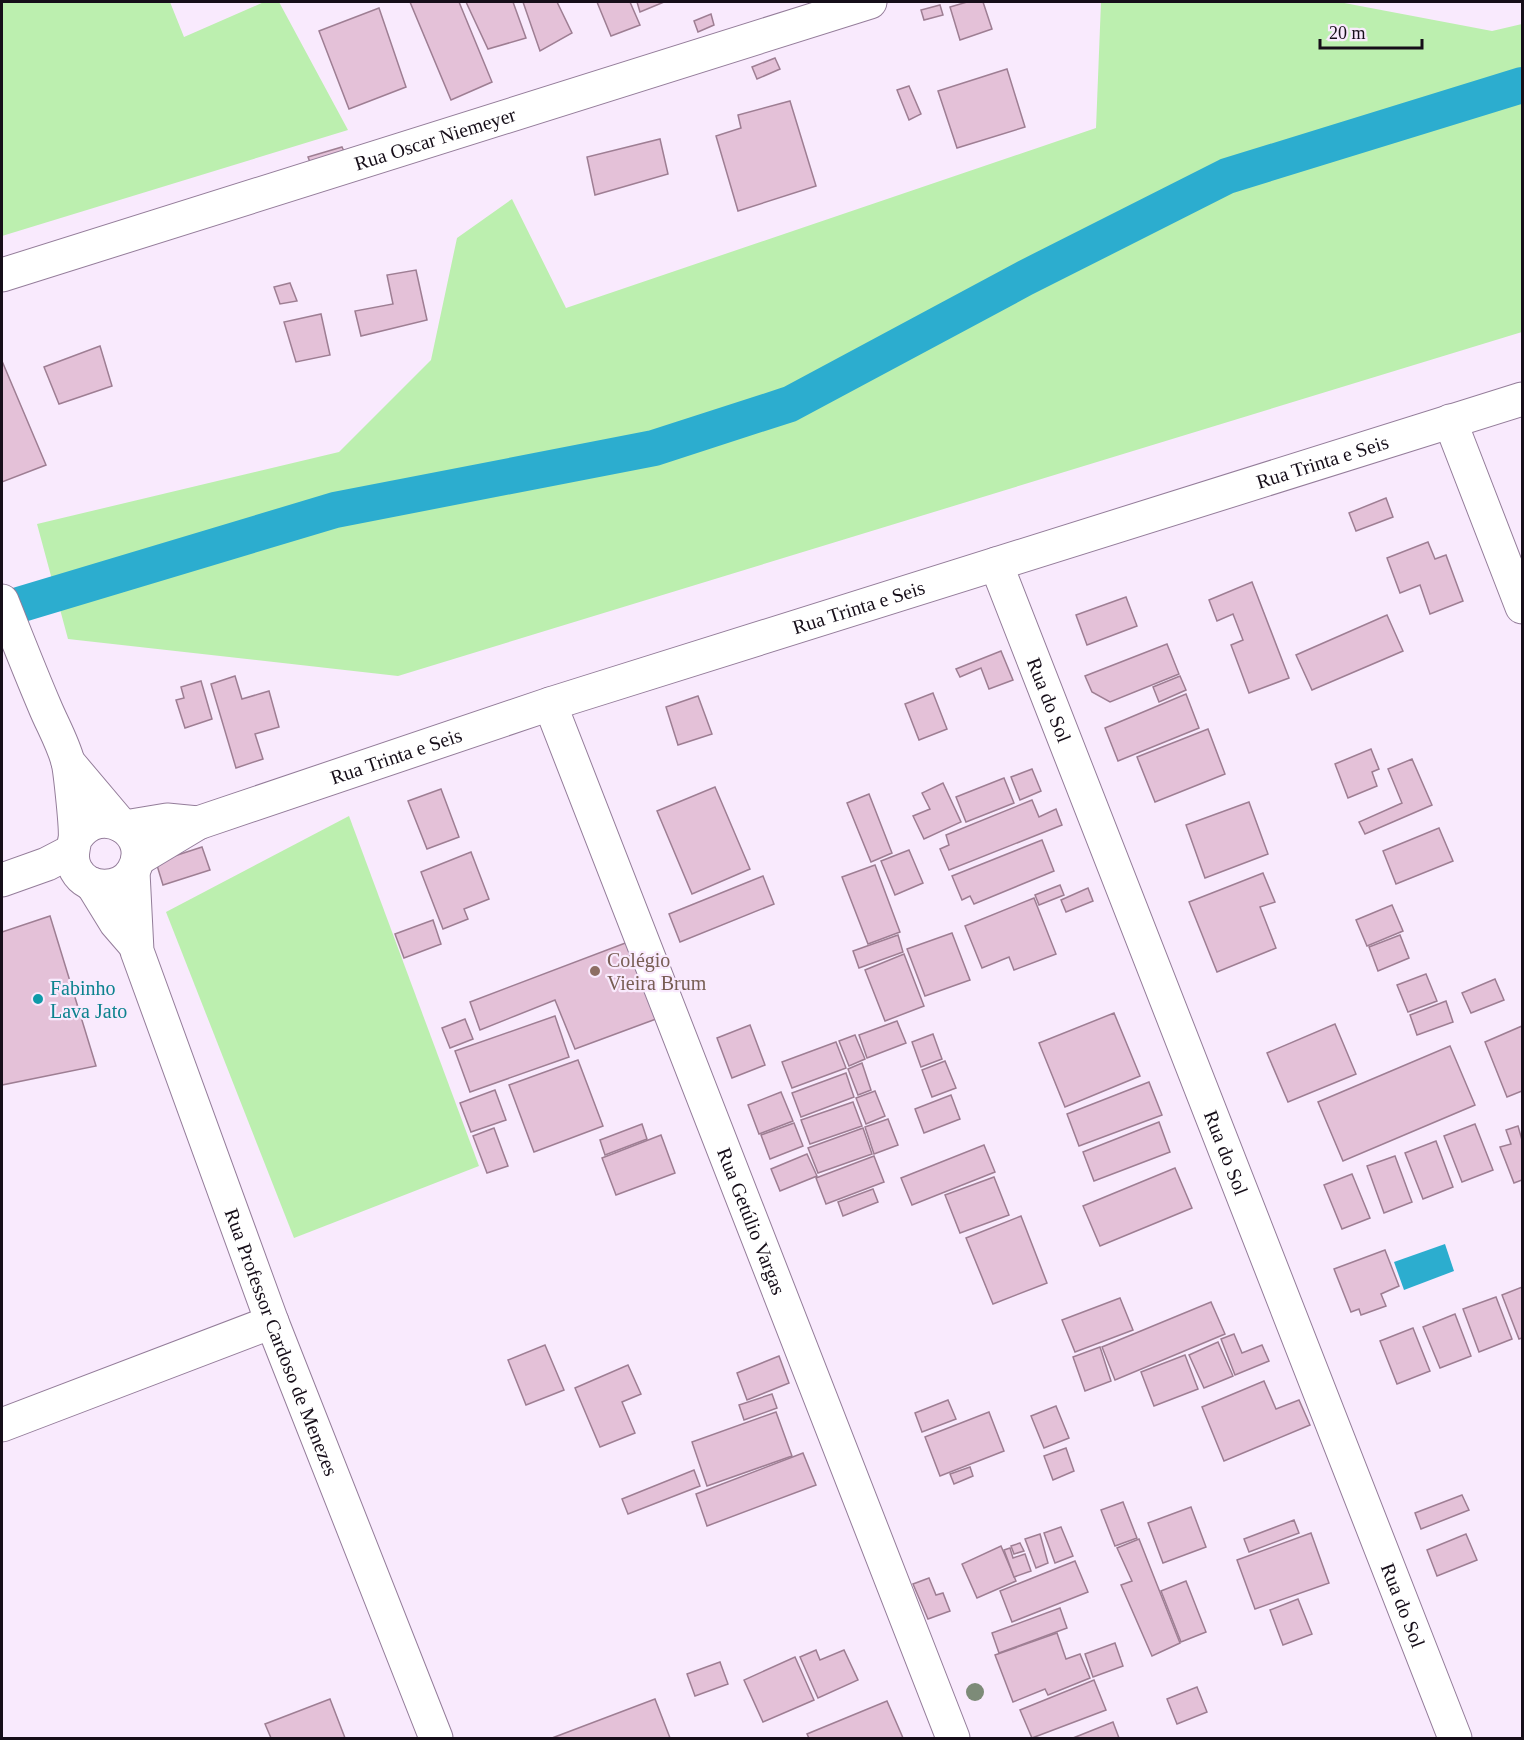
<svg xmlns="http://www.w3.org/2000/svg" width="1524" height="1740" font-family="Georgia,serif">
<rect width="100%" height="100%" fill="#f9eafd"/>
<g fill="#bcefaf">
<polygon points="2,2 170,2 184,37 264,2 279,2 348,130 2,236"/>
<polygon points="1101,2 1339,2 1492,31 1522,24 1522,332 398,676 68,639 37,524 339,452 431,360 457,238 512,199 566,308 1096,128"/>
<polygon points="349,816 479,1166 294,1238 166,912"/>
</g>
<polygon fill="#2cadcf" points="1445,1244 1454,1271 1404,1290 1394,1262"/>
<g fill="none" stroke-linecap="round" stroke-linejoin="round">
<polyline stroke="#2cadcf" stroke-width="36" points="2,610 335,510 654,448 790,404 1025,278 1227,176 1522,85"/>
</g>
<g fill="#e4c1d8" stroke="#9e7e93" stroke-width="1.5">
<polygon points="410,2 459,2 492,82 451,100"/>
<polygon points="466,2 513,2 526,38 488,49"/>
<polygon points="523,2 557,2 572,33 540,51"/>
<polygon points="597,2 630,2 640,25 611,36"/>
<polygon points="637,2 664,2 640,12"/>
<polygon points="967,2 983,2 992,29 960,40 950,7"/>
<polygon points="940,5 943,15 924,20 921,10"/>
<polygon points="379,8 406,87 349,109 319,31"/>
<polygon points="711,14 714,25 698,32 694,21"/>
<polygon points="775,58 780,69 757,79 752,67"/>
<polygon points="1007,69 1025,127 957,148 938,91"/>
<polygon points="909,86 921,114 909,120 897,90"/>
<polygon points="790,101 816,186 738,211 716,136 741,128 738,115"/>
<polygon points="660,139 668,174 595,195 587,157"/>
<polygon points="342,147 348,160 313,170 308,157"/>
<polygon points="416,270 427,320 361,336 355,311 393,304 387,275"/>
<polygon points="290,283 297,301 280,304 274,287"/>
<polygon points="321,314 330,355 296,362 284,322"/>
<polygon points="100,346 112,386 59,404 44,367"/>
<polygon points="2,361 46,465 2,482"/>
<polygon points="1386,498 1393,517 1356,531 1349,513"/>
<polygon points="1428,542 1435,559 1446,555 1463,601 1430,614 1420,585 1400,593 1387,558"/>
<polygon points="1252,582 1289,678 1249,693 1231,645 1243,640 1233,614 1217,621 1209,600"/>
<polygon points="1126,597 1137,626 1087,645 1076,615"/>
<polygon points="1387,615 1403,651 1312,690 1296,655"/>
<polygon points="1167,644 1179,674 1110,702 1092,692 1085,676"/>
<polygon points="1001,651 1013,680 989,689 981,668 960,677 956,669"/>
<polygon points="235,676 242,699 269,691 279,727 255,734 263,759 236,768 211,684"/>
<polygon points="1180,676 1186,690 1159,702 1153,687"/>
<polygon points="201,681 212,719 185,728 176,700 184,698 181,687"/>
<polygon points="933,693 947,729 919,740 905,704"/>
<polygon points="1186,694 1199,728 1118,761 1105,728"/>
<polygon points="698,696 712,734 678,745 666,707"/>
<polygon points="1208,729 1225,774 1155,802 1137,757"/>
<polygon points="1371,749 1379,769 1372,772 1377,786 1348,798 1335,764"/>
<polygon points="1412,759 1432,805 1365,834 1359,822 1402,803 1388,769"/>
<polygon points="1032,769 1041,791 1020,800 1011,777"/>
<polygon points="1004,778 1014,803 966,822 956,797"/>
<polygon points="943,783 961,822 924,839 913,816 930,809 922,793"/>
<polygon points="715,787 750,869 692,894 657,811"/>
<polygon points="441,789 459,837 427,849 408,801"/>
<polygon points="869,794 892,853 871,862 847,803"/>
<polygon points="1032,800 1039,817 1056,809 1062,825 949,870 940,849 949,845 946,835"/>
<polygon points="1249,802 1268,854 1205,878 1186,825"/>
<polygon points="1439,828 1453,861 1396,884 1383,851"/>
<polygon points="1042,840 1054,871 974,904 970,896 962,900 952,876"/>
<polygon points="202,847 210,870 163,885 156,862"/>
<polygon points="909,850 923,883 895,895 881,861"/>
<polygon points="471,852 489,899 464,909 468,919 443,929 421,872"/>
<polygon points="875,865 900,932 868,944 842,877"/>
<polygon points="1263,873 1275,902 1260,907 1276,948 1217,972 1189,902"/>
<polygon points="763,876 774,904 680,942 669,914"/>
<polygon points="1060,885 1064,895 1039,905 1035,895"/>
<polygon points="1088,888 1093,901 1066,912 1061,900"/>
<polygon points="1034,898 1056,954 1014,970 1009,957 982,968 965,926"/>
<polygon points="1392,905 1403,931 1367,946 1356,920"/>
<polygon points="50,916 96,1066 2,1085 2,932"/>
<polygon points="433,920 441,944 404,958 395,934"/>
<polygon points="952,933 970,980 925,996 907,949"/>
<polygon points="898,935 903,952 859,968 853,951"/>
<polygon points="1400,935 1409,958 1378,971 1369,947"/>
<polygon points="628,942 656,1019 575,1049 555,1000 480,1030 470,1002"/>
<polygon points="904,954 924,1006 885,1021 865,970"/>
<polygon points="1426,974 1437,1001 1408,1012 1397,985"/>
<polygon points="1495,979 1504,1000 1471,1013 1462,993"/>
<polygon points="1446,1001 1453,1022 1417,1035 1410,1015"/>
<polygon points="1114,1013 1140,1076 1065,1107 1039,1043"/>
<polygon points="555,1016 569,1057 470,1092 455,1051"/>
<polygon points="465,1019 473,1039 450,1048 442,1028"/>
<polygon points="897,1021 906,1043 867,1058 859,1035"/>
<polygon points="1335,1024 1356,1074 1288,1102 1267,1053"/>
<polygon points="750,1025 765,1065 732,1078 717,1038"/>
<polygon points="1522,1026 1522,1091 1507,1097 1485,1042"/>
<polygon points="933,1034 942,1059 921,1067 912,1042"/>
<polygon points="855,1035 865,1059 849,1066 839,1041"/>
<polygon points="836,1042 846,1068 792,1088 782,1062"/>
<polygon points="1450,1046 1475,1105 1343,1161 1318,1102"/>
<polygon points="578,1060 603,1126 534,1152 509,1085"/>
<polygon points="945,1061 956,1088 932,1097 922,1070"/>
<polygon points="862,1063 871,1090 858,1095 848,1069"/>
<polygon points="846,1073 854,1097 801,1117 792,1093"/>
<polygon points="1149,1082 1162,1115 1079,1146 1067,1114"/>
<polygon points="495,1090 506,1120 471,1132 460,1103"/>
<polygon points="875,1091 885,1116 866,1124 856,1098"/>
<polygon points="781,1092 793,1121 759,1134 748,1105"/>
<polygon points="951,1095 960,1119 924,1133 915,1109"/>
<polygon points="853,1102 862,1126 810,1144 801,1120"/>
<polygon points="888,1119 898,1145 874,1154 865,1127"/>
<polygon points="1159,1122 1170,1152 1094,1181 1083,1152"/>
<polygon points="794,1123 803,1146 770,1159 761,1135"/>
<polygon points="642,1124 647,1139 605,1155 600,1140"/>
<polygon points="1475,1124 1493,1170 1462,1182 1444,1136"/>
<polygon points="1518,1126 1522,1140 1522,1180 1514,1183 1500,1147 1511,1144 1506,1130"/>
<polygon points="494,1128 508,1166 487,1173 473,1136"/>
<polygon points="863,1128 872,1154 818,1173 808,1148"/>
<polygon points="661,1135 675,1173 616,1195 602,1158"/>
<polygon points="1436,1141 1453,1187 1423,1199 1405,1153"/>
<polygon points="984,1145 995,1172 912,1205 901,1178"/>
<polygon points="807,1154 817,1176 780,1191 771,1169"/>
<polygon points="874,1156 884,1182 826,1204 816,1178"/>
<polygon points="1395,1156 1412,1202 1384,1213 1367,1166"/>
<polygon points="1175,1168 1192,1208 1100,1246 1083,1206"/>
<polygon points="1352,1174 1370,1218 1342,1229 1324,1185"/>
<polygon points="994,1177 1009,1215 960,1233 945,1195"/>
<polygon points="873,1189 878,1202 843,1216 838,1202"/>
<polygon points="1021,1216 1047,1283 993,1304 966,1238"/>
<polygon points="1385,1250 1399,1286 1381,1294 1386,1306 1361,1315 1359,1309 1351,1312 1334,1269"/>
<polygon points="1522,1287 1522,1338 1519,1339 1502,1295"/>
<polygon points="1496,1297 1512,1339 1479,1352 1463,1309"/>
<polygon points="1120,1298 1133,1330 1075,1352 1062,1320"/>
<polygon points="1211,1302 1225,1334 1115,1380 1102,1347"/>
<polygon points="1455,1314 1471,1356 1440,1368 1423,1327"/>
<polygon points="1413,1328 1430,1371 1397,1384 1380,1341"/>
<polygon points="1234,1334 1242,1353 1262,1345 1269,1361 1235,1375 1221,1339"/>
<polygon points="1218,1342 1233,1376 1204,1388 1189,1355"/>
<polygon points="545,1345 564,1390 526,1405 508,1360"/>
<polygon points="1100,1347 1111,1381 1085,1391 1073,1357"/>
<polygon points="1185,1355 1198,1389 1154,1406 1141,1372"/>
<polygon points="779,1356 789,1383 747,1400 737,1373"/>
<polygon points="628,1365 641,1394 622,1402 635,1433 600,1447 575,1388"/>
<polygon points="1264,1381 1276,1409 1299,1400 1310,1425 1224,1461 1202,1407"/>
<polygon points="772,1394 777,1408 744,1420 739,1405"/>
<polygon points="948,1400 956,1419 922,1432 915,1413"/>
<polygon points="1056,1406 1069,1438 1044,1448 1031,1416"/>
<polygon points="776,1412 792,1456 707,1486 692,1442"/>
<polygon points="989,1412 1004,1451 940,1476 925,1437"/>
<polygon points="1066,1448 1074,1471 1053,1480 1044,1456"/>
<polygon points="803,1453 816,1485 707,1526 696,1494"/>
<polygon points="970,1467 973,1476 954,1484 950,1474"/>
<polygon points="694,1470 700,1486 628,1514 622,1499"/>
<polygon points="1462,1495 1469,1510 1421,1529 1415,1513"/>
<polygon points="1123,1502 1137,1538 1115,1546 1101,1510"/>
<polygon points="1191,1507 1206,1547 1163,1563 1148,1523"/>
<polygon points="1294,1520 1299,1533 1249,1552 1244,1539"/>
<polygon points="1061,1527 1073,1556 1055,1563 1044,1533"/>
<polygon points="1311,1533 1329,1583 1255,1609 1237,1560"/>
<polygon points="1040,1534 1048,1563 1036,1568 1025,1539"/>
<polygon points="1466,1534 1477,1560 1437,1576 1427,1550"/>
<polygon points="1139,1539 1180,1643 1152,1656 1121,1585 1132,1581 1117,1548"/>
<polygon points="1020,1543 1024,1551 1014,1554 1011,1546"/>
<polygon points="1001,1546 1016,1581 977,1598 962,1564"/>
<polygon points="1010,1548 1013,1558 1025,1554 1031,1571 1014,1577 1004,1550"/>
<polygon points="1075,1561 1088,1592 1012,1622 1000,1591"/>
<polygon points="929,1578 936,1595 943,1593 950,1611 928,1619 913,1584"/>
<polygon points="1186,1581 1206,1632 1181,1642 1161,1591"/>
<polygon points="1298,1599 1312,1634 1283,1645 1270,1610"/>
<polygon points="1060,1608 1067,1628 999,1653 992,1633"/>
<polygon points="1057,1633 1066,1659 1080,1654 1090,1678 1048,1695 1045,1689 1013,1702 995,1655"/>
<polygon points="1115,1643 1123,1666 1093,1677 1085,1654"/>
<polygon points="816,1650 820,1660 844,1650 858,1680 818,1698 800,1657"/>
<polygon points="795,1657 814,1700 763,1722 744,1680"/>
<polygon points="720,1662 728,1684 695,1696 687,1674"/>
<polygon points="1094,1680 1106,1710 1032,1738 1020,1710"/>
<polygon points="1197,1687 1207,1712 1177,1724 1167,1699"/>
<polygon points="330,1699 345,1738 271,1738 265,1724"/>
<polygon points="655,1699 670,1738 552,1738"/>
<polygon points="887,1701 903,1738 809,1738 807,1734"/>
<polygon points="1113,1722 1119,1738 1073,1738"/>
</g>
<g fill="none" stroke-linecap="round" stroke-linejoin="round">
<g stroke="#947d9a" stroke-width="35">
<g id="minor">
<polyline points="1450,421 1522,607"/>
<path id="s1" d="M 996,564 L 1455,1738"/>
<path id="s2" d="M 550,704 L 953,1738"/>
<polyline points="2,1425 272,1322"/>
</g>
</g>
<g stroke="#947d9a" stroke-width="35">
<g id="tertiary">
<path id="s3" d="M 2,275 L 870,2"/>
<path d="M 2,601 C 16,636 30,672 45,707 C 52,724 63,743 68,762 C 70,770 77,833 75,839 C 73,850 70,859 76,870 C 88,892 121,891 133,871 C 155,833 100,800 76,838"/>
<polyline points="68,762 122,826"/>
<polyline points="125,827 167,820 198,823"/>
<path id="s4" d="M 138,859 L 198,823 L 550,704 L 1522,399"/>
<path id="s5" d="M 133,872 L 137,951 L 272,1322 L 436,1738"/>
<polyline points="92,884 116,923 135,945"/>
</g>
</g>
<g stroke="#947d9a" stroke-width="35">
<polyline id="primary" points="2,880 47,864 72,851"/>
</g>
<use href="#minor" stroke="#fff" stroke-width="33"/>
<use href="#tertiary" stroke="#fff" stroke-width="33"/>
<use href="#primary" stroke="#fff" stroke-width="33"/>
</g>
<circle fill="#7d8b78" cx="975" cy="1692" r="9"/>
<circle fill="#8d6e63" stroke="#f9eafd" stroke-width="2" cx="595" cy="971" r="6"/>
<circle fill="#0f9aa8" stroke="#f9eafd" stroke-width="2" cx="38" cy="999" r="6"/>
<g text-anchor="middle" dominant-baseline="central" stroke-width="4.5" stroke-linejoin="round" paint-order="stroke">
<g font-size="20" fill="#160e19" stroke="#f9eafd">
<text stroke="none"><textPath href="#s3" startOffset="454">Rua Oscar Niemeyer</textPath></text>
<text stroke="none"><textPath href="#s4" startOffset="1251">Rua Trinta e Seis</textPath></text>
<text stroke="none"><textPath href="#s4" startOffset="765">Rua Trinta e Seis</textPath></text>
<text stroke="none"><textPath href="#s1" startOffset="146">Rua do Sol</textPath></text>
<text stroke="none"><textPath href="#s4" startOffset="279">Rua Trinta e Seis</textPath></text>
<text stroke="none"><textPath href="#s1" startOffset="632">Rua do Sol</textPath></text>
<text stroke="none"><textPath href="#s2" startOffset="555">Rua Getúlio Vargas</textPath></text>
<text stroke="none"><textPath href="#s5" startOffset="496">Rua Professor Cardoso de Menezes</textPath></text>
<text stroke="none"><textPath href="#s1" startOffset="1118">Rua do Sol</textPath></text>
</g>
<g font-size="20" fill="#785e54" stroke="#f9eafd" text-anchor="start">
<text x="607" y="960">Colégio<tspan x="607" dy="23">Vieira Brum</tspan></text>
</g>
<g font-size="20" fill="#0d838f" stroke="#f9eafd" text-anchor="start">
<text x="50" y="988">Fabinho<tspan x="50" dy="23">Lava Jato</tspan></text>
</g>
</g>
<rect width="1524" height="1740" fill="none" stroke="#160e19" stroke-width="6"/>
<path d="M1320 39v9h102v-9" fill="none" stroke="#160e19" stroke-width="3"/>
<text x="1329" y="39" font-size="18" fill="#160e19" stroke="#f9eafd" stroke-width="4.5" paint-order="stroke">20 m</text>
</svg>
